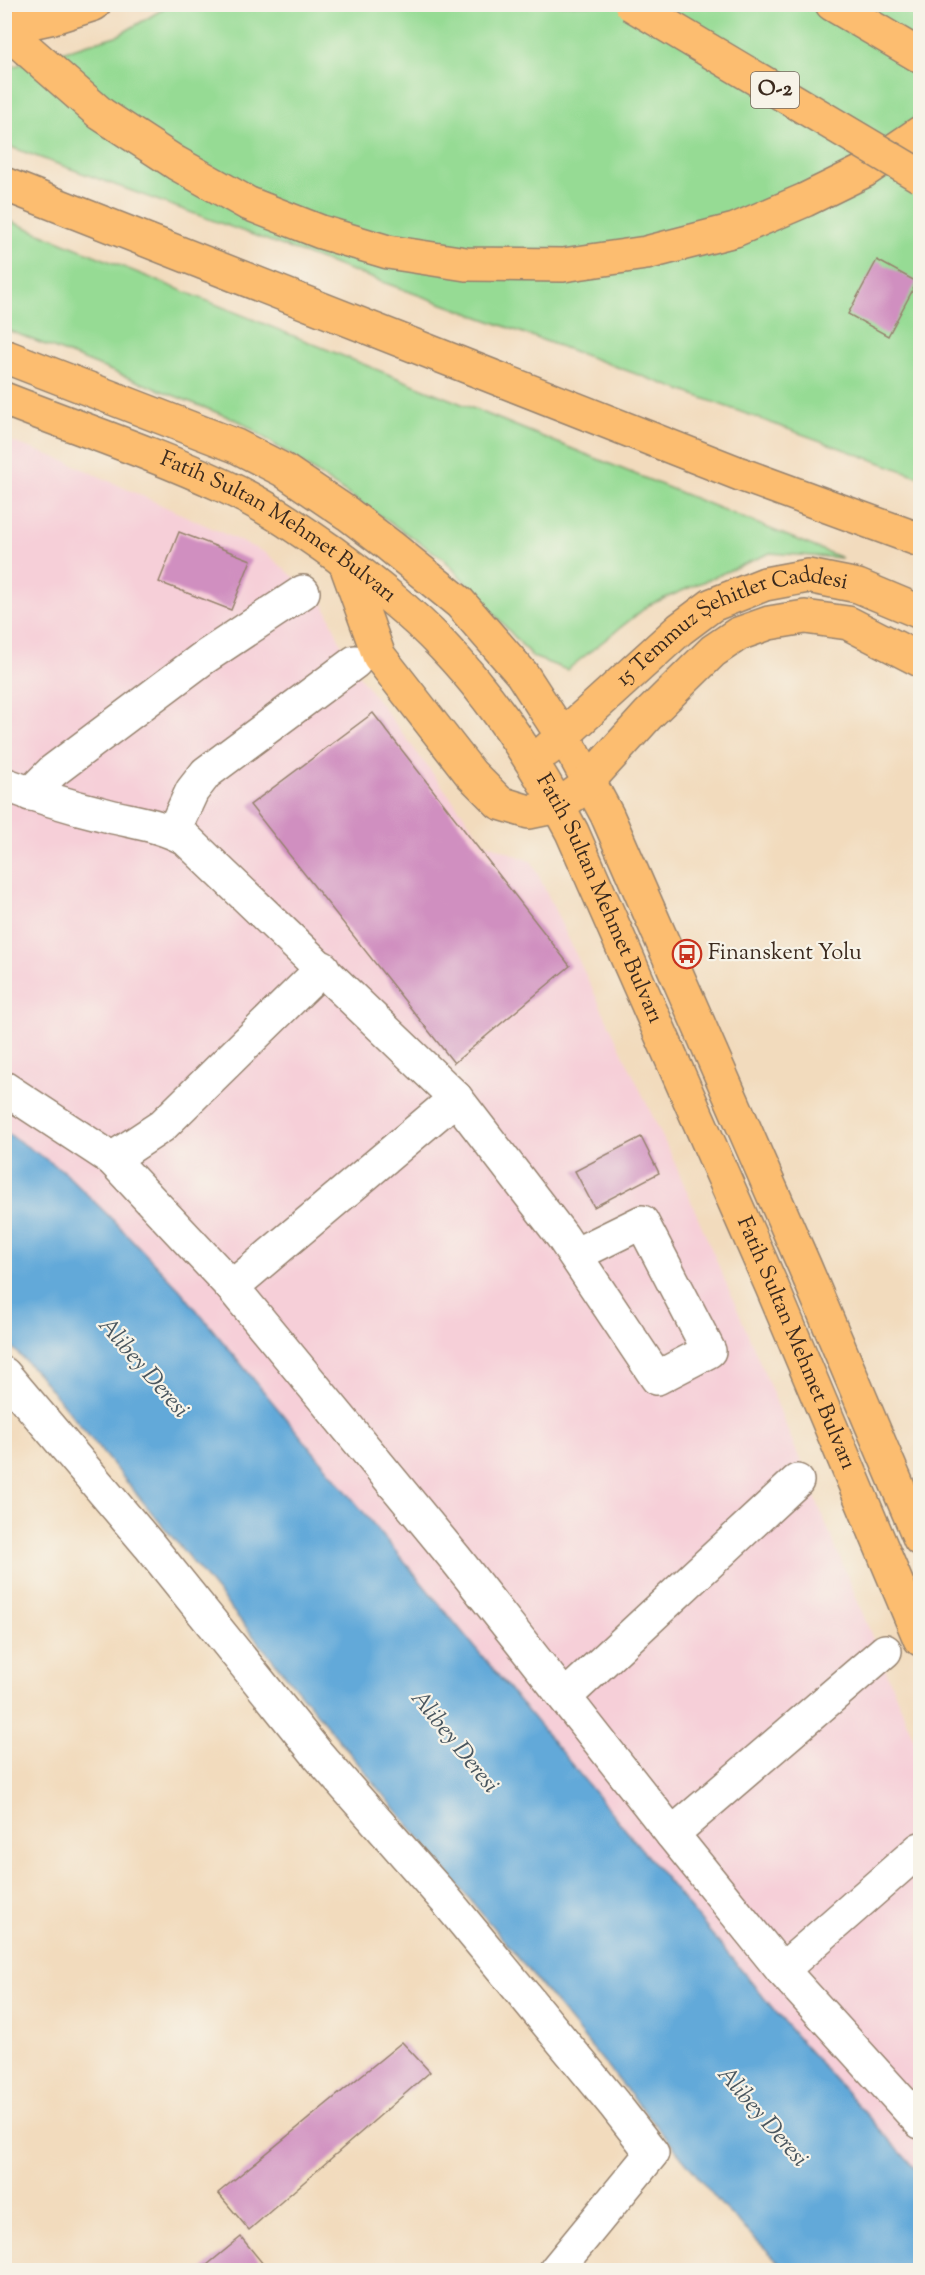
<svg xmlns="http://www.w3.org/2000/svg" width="925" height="2275" font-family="'Sorts Mill Goudy',serif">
<rect width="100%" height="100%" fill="#f7f3e8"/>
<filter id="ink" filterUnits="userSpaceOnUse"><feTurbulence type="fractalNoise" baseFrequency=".0167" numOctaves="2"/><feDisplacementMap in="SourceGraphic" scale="12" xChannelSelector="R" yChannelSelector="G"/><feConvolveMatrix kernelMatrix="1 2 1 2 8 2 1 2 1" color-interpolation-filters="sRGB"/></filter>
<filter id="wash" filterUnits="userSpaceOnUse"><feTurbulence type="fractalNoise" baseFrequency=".008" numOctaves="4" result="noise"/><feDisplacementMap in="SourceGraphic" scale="24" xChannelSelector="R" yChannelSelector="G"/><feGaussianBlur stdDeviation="1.35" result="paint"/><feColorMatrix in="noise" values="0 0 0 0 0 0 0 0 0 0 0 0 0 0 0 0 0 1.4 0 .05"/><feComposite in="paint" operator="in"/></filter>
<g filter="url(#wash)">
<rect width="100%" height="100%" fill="#f2dbbd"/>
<polygon fill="#f6cfd8" points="5,439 68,462 266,553 323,602 349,662 484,842 532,862 673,1159 762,1367 920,1754 920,2174 794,2034 180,1290 116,1223 62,1170 5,1131"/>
<g fill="#96db94" stroke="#688259" stroke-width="1.5">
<polygon points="170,5 920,5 920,477 5,145 4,69 119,35"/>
<polygon points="5,219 842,558 770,553 649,605 567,670 533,657 444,559 241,422 5,329"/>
</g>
<polygon fill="#62a9d9" stroke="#4e6a7c" stroke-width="1.5" points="4,1131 62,1170 116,1223 180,1290 794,2034 920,2174 920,2270 787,2270 723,2207 38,1374 5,1340"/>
<g id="blocks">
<g fill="#d08fc0">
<polygon points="877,260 917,282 888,336 848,314"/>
<polygon points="179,532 251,560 231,610 159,582"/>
<polygon points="373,713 570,966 454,1063 250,805"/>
<polygon points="641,1137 659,1173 594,1207 575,1171"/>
<polygon points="402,2042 430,2072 249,2230 218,2193"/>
<polygon points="241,2237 268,2270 201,2270"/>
</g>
</g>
</g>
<g filter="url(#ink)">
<use href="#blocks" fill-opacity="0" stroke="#96826e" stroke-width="1.5"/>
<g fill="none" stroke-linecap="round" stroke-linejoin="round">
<g stroke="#96826e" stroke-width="36">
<g id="minor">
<path d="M 4,784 C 36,796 69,806 102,814 C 131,822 159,824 186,839 L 456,1098 L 562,1236 L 657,1378 L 709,1351 L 642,1222 L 575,1255"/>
<polyline points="30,794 53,771 202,659 303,592"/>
<polyline points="173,832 192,791 206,773 355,662"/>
<polyline points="4,1088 112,1159 232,1287 455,1558 672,1834 782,1970 920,2122"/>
<polyline points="112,1159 162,1126 323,968"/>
<polyline points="232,1287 456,1098"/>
<polyline points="4,1374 149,1545 318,1755 445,1899 614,2104 652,2153 556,2270"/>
<polyline points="565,1697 797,1481"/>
<polyline points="672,1834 885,1651"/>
<polyline points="782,1970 920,1849"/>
</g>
</g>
<g stroke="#96826e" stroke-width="36">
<g id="major">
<polyline points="4,356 236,446 283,470 348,514 390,546 460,603 522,674 574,754 607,815 804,1265 920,1539"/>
<path id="s1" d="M 4,399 C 78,428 153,453 224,486 C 262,503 298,528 332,552 C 371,581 410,611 443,646 C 495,700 537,766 572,832 L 772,1287 L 920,1639"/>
<polyline points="345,562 379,656 471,774 500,803 529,812 558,806 579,791 648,715 713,651 738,634 769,623 805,617 848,623 920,660"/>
<path id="s2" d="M 547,750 L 680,629 L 712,605 L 765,584 L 808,576 L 858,586 L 920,612"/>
</g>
</g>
<g stroke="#96826e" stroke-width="36">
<g id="highway">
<polyline points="832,4 920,56"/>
<polyline points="4,28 50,18 94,4"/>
<polyline points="4,29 101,114 176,163 247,203 321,232 388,252 466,264 563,265 646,253 735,230 805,200 864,171 920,133"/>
<polyline points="4,184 740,474 920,540"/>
</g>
</g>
<use href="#minor" stroke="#fff" stroke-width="33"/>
<use href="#major" stroke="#fcbd6f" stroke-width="33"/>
<use href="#highway" stroke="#fcbd6f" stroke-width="33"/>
<g stroke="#96826e" stroke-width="36" stroke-linecap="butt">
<polyline id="highway-bridge" points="631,4 920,176"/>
</g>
<use href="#highway-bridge" stroke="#fcbd6f" stroke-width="33"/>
</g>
</g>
<defs>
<g id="bus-ring" transform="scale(1.5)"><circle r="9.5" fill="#f7f3e8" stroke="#c8321e" stroke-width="1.5"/><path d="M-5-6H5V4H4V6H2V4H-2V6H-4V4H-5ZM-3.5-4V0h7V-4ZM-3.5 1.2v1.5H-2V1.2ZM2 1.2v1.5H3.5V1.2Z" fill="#c8321e"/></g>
</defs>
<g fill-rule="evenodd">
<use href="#bus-ring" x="687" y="954"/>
</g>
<g text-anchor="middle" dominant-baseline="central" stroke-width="4.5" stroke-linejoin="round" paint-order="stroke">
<rect fill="#f7f3e8" stroke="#73665b" stroke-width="1.5" x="751" y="72" width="48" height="36" rx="4.5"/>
<g font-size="21" font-weight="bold" fill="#3b2a1e">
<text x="775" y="90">O-2</text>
</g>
<g font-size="22" fill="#3b2a1e" stroke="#f7f3e8">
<text stroke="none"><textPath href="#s1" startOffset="304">Fatih Sultan Mehmet Bulvarı</textPath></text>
<text stroke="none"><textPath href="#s2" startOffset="230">15 Temmuz Şehitler Caddesi</textPath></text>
<text stroke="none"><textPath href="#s1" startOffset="808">Fatih Sultan Mehmet Bulvarı</textPath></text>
<text stroke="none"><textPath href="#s1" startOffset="1294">Fatih Sultan Mehmet Bulvarı</textPath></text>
</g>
<g font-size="22" fill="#3b2a1e" stroke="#f7f3e8" text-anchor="start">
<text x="708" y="954">Finanskent Yolu</text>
</g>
<g font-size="24" font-style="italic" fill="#49565f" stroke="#f7f3e8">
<text transform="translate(143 1368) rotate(49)">Alibey Deresi</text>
<text transform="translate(454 1742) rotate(51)">Alibey Deresi</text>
<text transform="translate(762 2117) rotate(49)">Alibey Deresi</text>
</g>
</g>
<rect width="925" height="2275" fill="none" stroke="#f7f3e8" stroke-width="24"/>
</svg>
